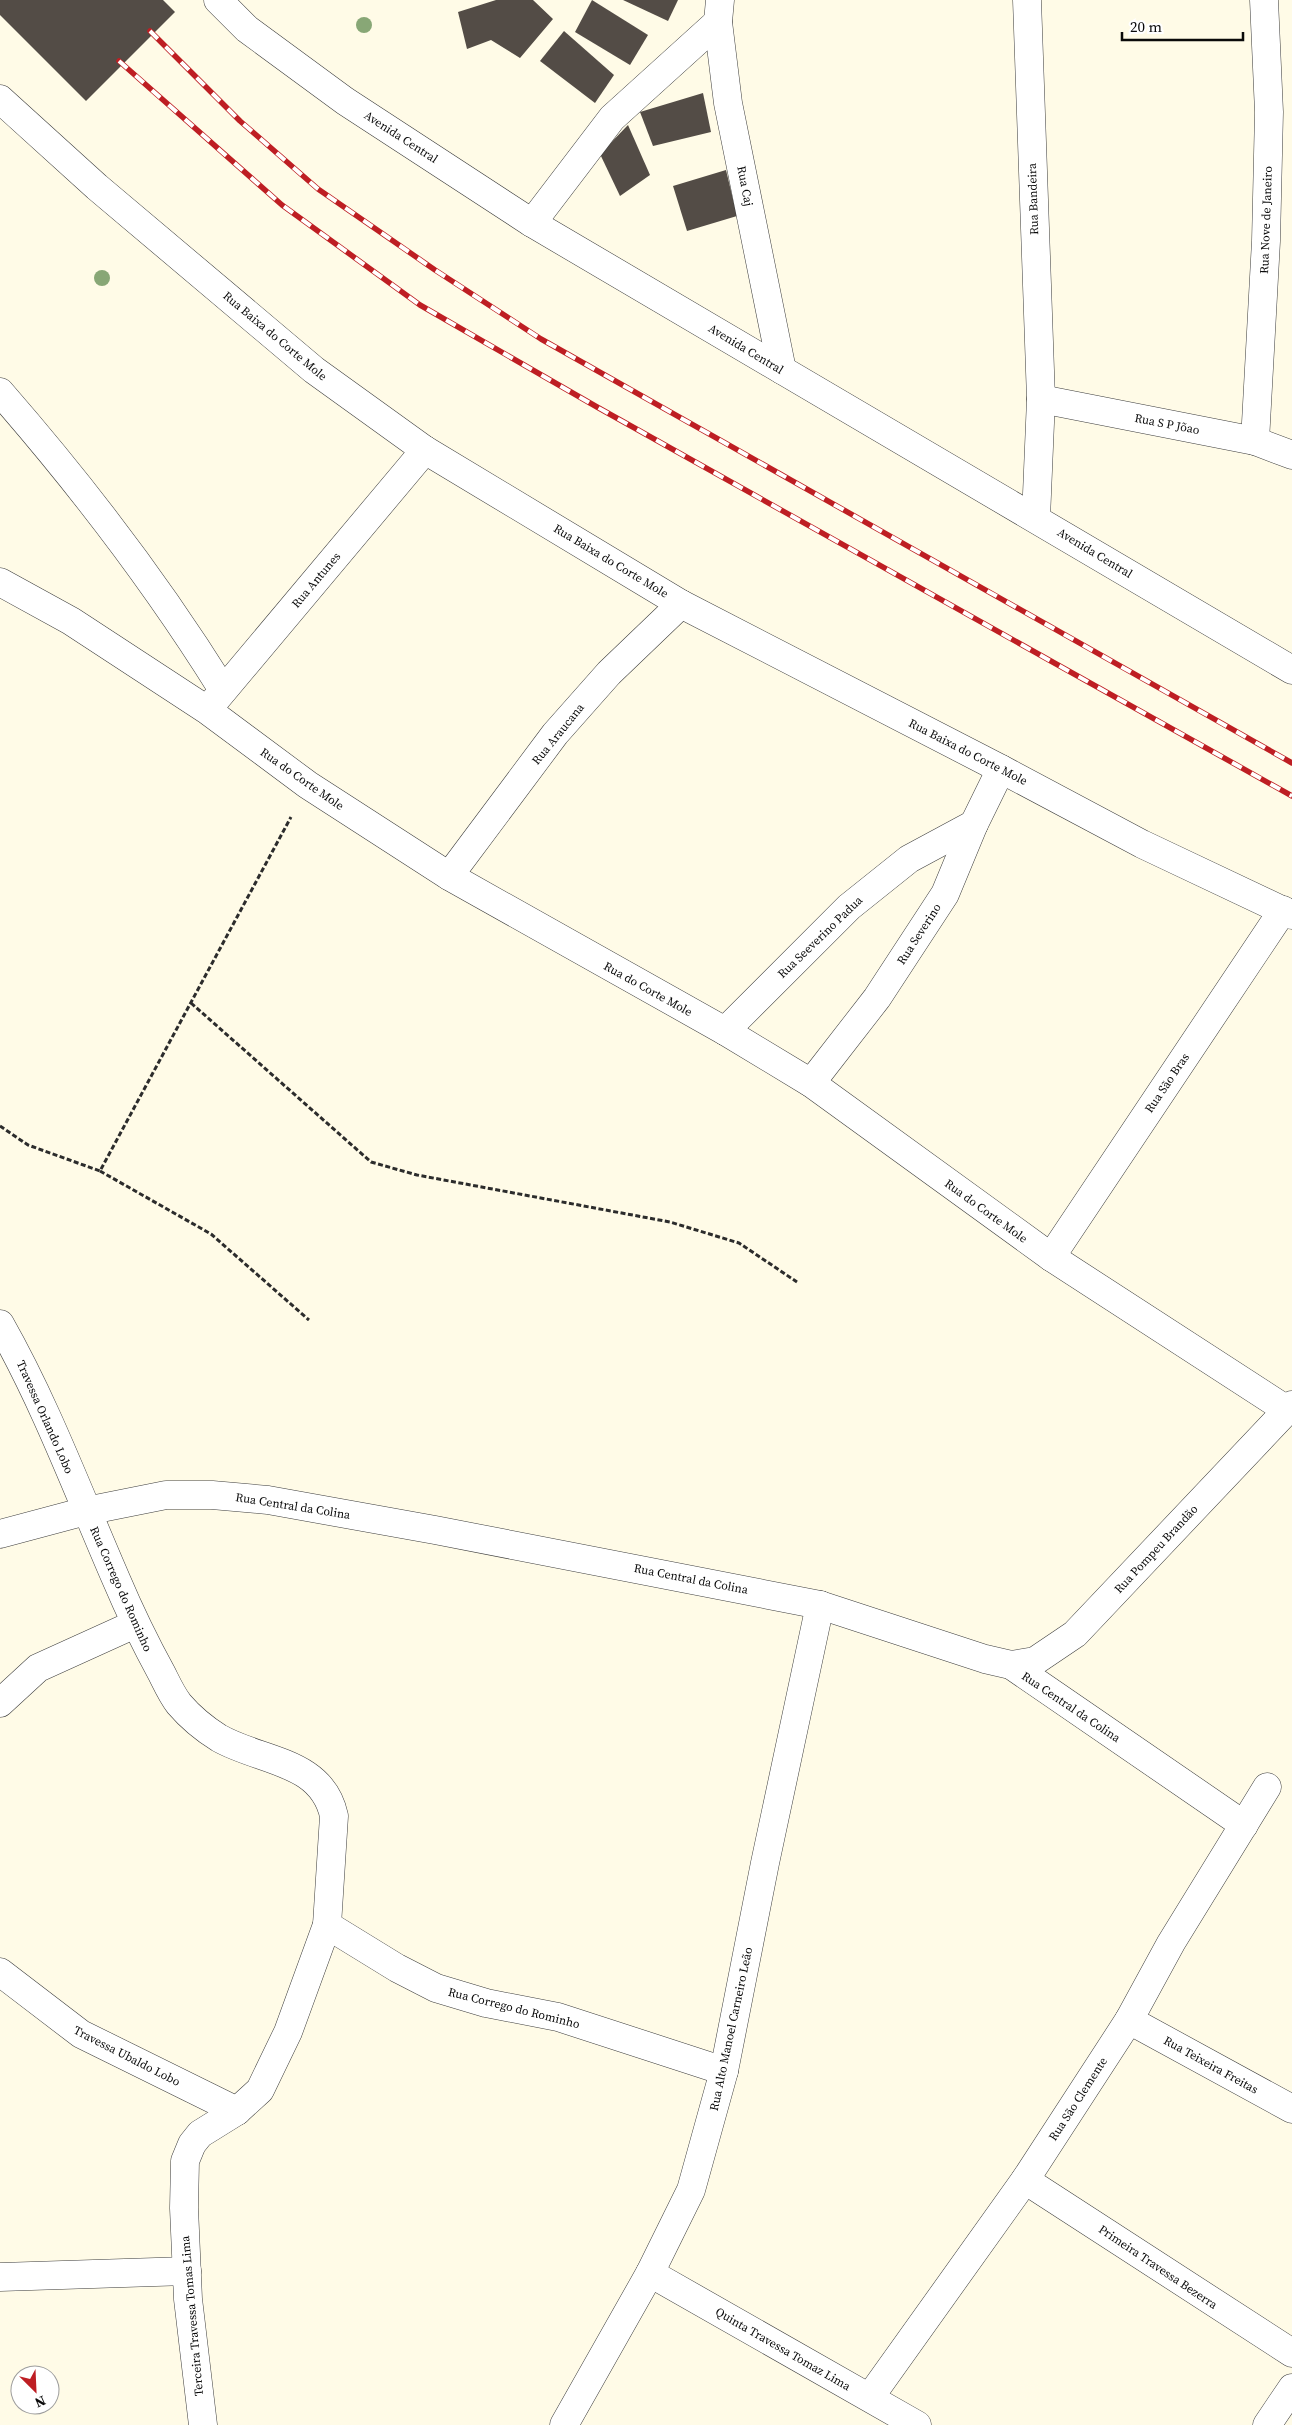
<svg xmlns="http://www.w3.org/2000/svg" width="1292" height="2425" font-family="'Source Serif 4',serif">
<rect width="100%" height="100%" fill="#fffbe7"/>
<g fill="#534c46">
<polygon points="0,0 163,0 175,12 86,101 0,15"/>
<polygon points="496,0 533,0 553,19 520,58 491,40 467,49 458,12"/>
<polygon points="592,0 648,35 630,65 575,32"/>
<polygon points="623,0 678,0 668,21"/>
<polygon points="564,31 614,75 595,103 540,61"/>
<polygon points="703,93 711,132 653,146 640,112"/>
<polygon points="628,125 650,175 620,196 600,154"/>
<polygon points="726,170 737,216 687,231 673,186"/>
</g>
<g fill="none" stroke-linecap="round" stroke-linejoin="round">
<g stroke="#3d3d3d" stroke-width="29">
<g id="minor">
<polyline points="218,0 247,29 345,101 532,223 1292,670"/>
<polyline points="720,0 718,22 728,103 782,370"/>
<polyline points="1027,0 1041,399 1036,518"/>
<polyline points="0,99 97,187 314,370 425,450 681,604 1001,769 1142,844 1292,915"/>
<polyline points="532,223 612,118 718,22"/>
<path d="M 0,392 C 82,486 157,584 223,690"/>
<polyline points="1041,399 1255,441 1292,455"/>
<polyline points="1255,441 1266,241 1269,112 1264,0"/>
<polyline points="0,582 71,621 207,710 308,785 449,876 725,1031 811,1083 1051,1257 1287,1410"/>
<polyline points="212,704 425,450"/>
<polyline points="449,876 555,734 609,673 681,604"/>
<polyline points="725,1031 849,907 909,859 974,824"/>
<polyline points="811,1083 877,998 945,894 974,824 1001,769"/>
<polyline points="1051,1257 1283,910"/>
<path d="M 0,1324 C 46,1405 79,1494 116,1579 C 130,1612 145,1643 162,1674 C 167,1684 172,1695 179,1704 C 191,1718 203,1728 219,1738 C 261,1762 322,1760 334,1816 L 327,1925 L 397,1968 L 436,1988 L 486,2003 L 558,2017 L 724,2071"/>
<polyline points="0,1534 86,1511 166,1495 212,1495 268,1500 435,1530 820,1605 985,1659 1011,1665 1244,1825"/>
<polyline points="1011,1665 1035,1661 1075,1634 1292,1405"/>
<polyline points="0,1703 38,1668 135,1624"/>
<polyline points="0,1972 81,2034 237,2111"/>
<polyline points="1129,2020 1292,2109"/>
<polyline points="1025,2180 1292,2353"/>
<polyline points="650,2273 917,2425"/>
<polyline points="0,2277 187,2271"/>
<polyline points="870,2397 1025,2180 1129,2020 1171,1943 1267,1787"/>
<polyline points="203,2425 188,2299 184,2208 185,2161 192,2144 200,2134 237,2111 260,2090 288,2032 327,1925"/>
<polyline points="564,2425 650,2273 691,2190 724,2071 765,1863 820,1605"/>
<polyline points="1267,2425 1292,2388"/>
</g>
</g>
<g stroke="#2c2c2c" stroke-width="3" stroke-dasharray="5 2.5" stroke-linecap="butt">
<polyline points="191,1003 371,1162 417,1175 670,1222 739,1243 797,1282"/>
<polyline points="0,1126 28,1145 100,1171 291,817"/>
<polyline points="100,1171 211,1234 309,1320"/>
</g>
<use href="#minor" stroke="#fff" stroke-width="28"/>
<g stroke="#be1e23" stroke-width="5.5">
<g id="rail">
<polyline points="150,31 240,121 318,189 435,270 541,339 1292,763"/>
<polyline points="119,61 282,205 420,305 597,407 1292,796"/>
</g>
</g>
<use href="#rail" stroke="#fff" stroke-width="4" stroke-dasharray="11" stroke-linecap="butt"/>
</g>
<g fill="#88a776">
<circle cx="364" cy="25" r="8"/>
<circle cx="102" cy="278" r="8"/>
</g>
<g text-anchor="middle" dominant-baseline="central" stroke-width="5" stroke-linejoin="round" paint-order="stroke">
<g font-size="12" fill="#0a0a0a" stroke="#fff">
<text transform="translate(401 137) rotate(33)">Avenida Central</text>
<text transform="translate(745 186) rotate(79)">Rua Caj</text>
<text transform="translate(1033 199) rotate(-92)">Rua Bandeira</text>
<text transform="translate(1266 220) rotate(-88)">Rua Nove de Janeiro</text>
<text transform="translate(275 336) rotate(40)">Rua Baixa do Corte Mole</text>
<text transform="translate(746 349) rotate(31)">Avenida Central</text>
<text transform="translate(1167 424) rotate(11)">Rua S P Jõao</text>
<text transform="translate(1095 553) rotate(31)">Avenida Central</text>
<text transform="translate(611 561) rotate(31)">Rua Baixa do Corte Mole</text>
<text transform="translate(316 580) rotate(-50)">Rua Antunes</text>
<text transform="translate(558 734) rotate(-51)">Rua Araucana</text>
<text transform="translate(968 752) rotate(27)">Rua Baixa do Corte Mole</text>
<text transform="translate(302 779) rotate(35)">Rua do Corte Mole</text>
<text transform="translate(919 934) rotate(-57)">Rua Severino</text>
<text transform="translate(820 937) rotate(-44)">Rua Seeverino Padua</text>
<text transform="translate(648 989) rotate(29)">Rua do Corte Mole</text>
<text transform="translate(1167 1083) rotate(-56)">Rua São Bras</text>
<text transform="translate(986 1211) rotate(36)">Rua do Corte Mole</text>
<text transform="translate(45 1417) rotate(66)">Travessa Orlando Lobo</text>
<text transform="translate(293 1506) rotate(9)">Rua Central da Colina</text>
<text transform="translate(1156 1549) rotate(-47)">Rua Pompeu Brandão</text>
<text transform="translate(691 1579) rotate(11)">Rua Central da Colina</text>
<text transform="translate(121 1589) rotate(66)">Rua Corrego do Rominho</text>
<text transform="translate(1071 1707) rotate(34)">Rua Central da Colina</text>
<text transform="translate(514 2008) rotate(14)">Rua Corrego do Rominho</text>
<text transform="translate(731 2029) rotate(-78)">Rua Alto Manoel Carneiro Leão</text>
<text transform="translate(127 2056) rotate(27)">Travessa Ubaldo Lobo</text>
<text transform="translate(1211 2065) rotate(29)">Rua Teixeira Freitas</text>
<text transform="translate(1078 2099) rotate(-57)">Rua São Clemente</text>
<text transform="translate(1158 2267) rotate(34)">Primeira Travessa Bezerra</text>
<text transform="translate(192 2316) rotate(-95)">Terceira Travessa Tomas Lima</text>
<text transform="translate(783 2349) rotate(30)">Quinta Travessa Tomaz Lima</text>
</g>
</g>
<g transform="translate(35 2390) rotate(156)"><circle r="24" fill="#ffffff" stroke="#9d9d9d"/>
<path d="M0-4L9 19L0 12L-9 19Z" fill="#be1e23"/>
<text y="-8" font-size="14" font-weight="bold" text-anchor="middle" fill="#0a0a0a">N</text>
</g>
<path d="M1122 32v8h121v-8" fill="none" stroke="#0a0a0a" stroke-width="2.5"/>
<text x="1130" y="32" font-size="15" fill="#0a0a0a" stroke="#ffffff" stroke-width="4" paint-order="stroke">20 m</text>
</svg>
